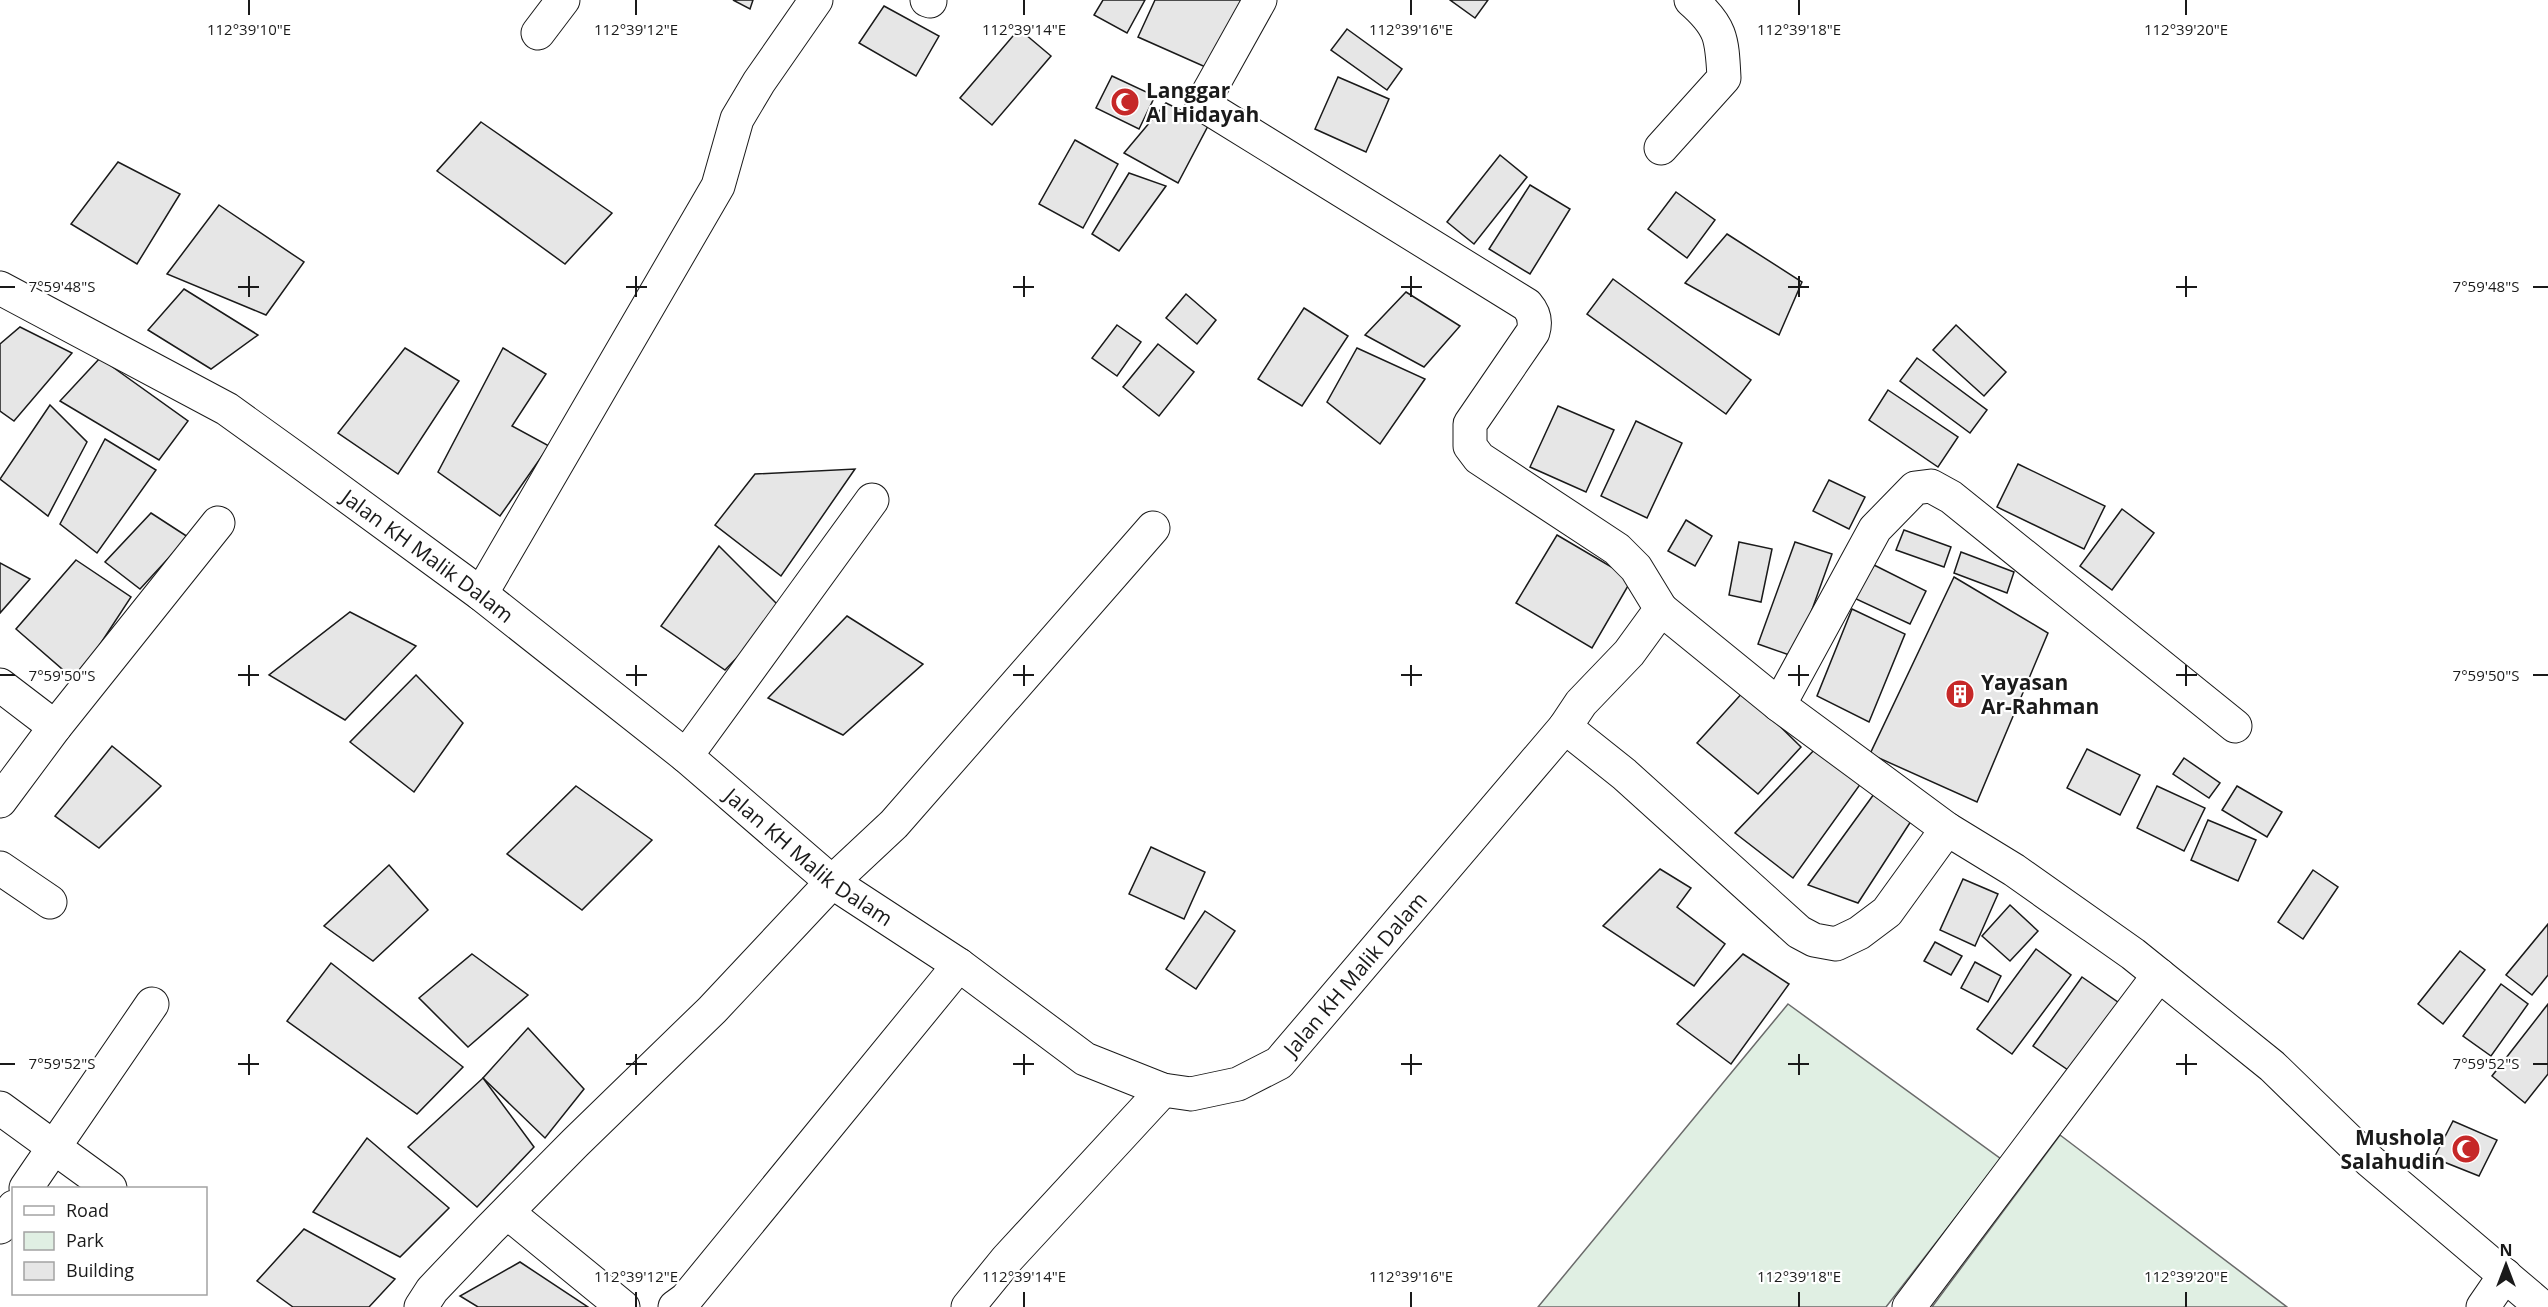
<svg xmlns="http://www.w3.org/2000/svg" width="2548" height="1307" font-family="'Open Sans',sans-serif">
<rect width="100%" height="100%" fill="#fff"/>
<g fill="#e0efe3" stroke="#6a6a6a" stroke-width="1.5">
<polygon points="1788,1004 2001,1159 1886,1307 1538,1307"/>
<polygon points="2060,1135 2287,1307 1932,1307"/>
</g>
<g fill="#e6e6e6" stroke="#1a1a1a" stroke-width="1.5">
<polygon points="733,0 753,0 750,9"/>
<polygon points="1103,0 1145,0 1127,33 1094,15"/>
<polygon points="1155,0 1251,0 1219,73 1138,37"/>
<polygon points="1450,0 1488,0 1475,18"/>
<polygon points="884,6 939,36 916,76 859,43"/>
<polygon points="1019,29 1051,56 992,125 960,98"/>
<polygon points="1347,29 1402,69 1387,90 1331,50"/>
<polygon points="1112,76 1155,96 1139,129 1096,108"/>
<polygon points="1338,77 1389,99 1366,152 1315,129"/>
<polygon points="1166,103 1209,124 1178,183 1124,153"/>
<polygon points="481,122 612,213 565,264 437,171"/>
<polygon points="1075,140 1118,164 1083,228 1039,204"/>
<polygon points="1500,155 1527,177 1474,244 1447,222"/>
<polygon points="118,162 180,194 137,264 71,224"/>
<polygon points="1129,173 1166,186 1119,251 1092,234"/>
<polygon points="1530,185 1570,209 1530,274 1489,249"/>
<polygon points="1676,192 1715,220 1687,258 1648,229"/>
<polygon points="219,205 304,262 266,315 167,274"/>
<polygon points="1727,234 1802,282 1779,335 1685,283"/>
<polygon points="1613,279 1751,380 1726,414 1587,314"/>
<polygon points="184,289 258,335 211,369 148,330"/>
<polygon points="1406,292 1460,326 1424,367 1365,335"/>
<polygon points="1186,294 1216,320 1197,344 1166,318"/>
<polygon points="1304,308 1348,336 1302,406 1258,379"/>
<polygon points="1117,325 1141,342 1117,376 1092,358"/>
<polygon points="1956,325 2006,372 1984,396 1933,350"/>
<polygon points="20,327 72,353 14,421 0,411 0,344"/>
<polygon points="1158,344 1194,372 1159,416 1123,387"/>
<polygon points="405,348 459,381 398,474 338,433"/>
<polygon points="503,348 546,374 512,426 549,446 500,516 438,472"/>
<polygon points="1357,348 1425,379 1380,444 1327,402"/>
<polygon points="100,358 188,421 159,460 60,401"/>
<polygon points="1917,358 1987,410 1970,433 1900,381"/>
<polygon points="1888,390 1958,437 1938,467 1869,420"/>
<polygon points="50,405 87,442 48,516 0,479"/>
<polygon points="1558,406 1614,430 1586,492 1530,467"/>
<polygon points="1636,421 1682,443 1647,518 1601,496"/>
<polygon points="105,439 156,470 97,553 60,524"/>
<polygon points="2018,464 2105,506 2084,549 1997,507"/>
<polygon points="855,469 781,576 715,525 755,474"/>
<polygon points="1829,480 1865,497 1849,529 1813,511"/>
<polygon points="2122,509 2154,533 2112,590 2080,566"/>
<polygon points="151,513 188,537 140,589 105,562"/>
<polygon points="1686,520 1712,536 1695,566 1668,551"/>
<polygon points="1904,530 1951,547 1944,567 1896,550"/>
<polygon points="1557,535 1632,579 1592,648 1516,603"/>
<polygon points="1739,542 1772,549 1761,602 1729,595"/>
<polygon points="1795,542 1832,554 1795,657 1758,644"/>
<polygon points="719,546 783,610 725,670 661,626"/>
<polygon points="1961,552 2014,572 2007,593 1954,573"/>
<polygon points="76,560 131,597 76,681 16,629"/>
<polygon points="0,563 30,579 0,613"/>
<polygon points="1874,565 1926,591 1910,624 1854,598"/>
<polygon points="1954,577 2048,633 1977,802 1870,754"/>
<polygon points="1852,609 1905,634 1869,722 1817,696"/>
<polygon points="350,612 416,646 345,720 269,675"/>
<polygon points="847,616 923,664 843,735 768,698"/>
<polygon points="416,675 463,723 414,792 350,742"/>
<polygon points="1744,691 1801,747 1758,794 1697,743"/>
<polygon points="112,746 161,786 99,848 55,816"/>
<polygon points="1817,747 1864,779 1793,878 1735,833"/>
<polygon points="2087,749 2140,775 2120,815 2067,788"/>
<polygon points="2184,758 2220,783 2209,798 2173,774"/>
<polygon points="576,786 652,840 582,910 507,854"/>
<polygon points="2157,786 2205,808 2184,851 2137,828"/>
<polygon points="2237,786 2282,812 2267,837 2222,810"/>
<polygon points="1874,794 1915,815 1858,903 1808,885"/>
<polygon points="2208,820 2256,840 2238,881 2191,860"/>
<polygon points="1151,847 1205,872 1184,919 1129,894"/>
<polygon points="389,865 428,910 373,961 324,926"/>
<polygon points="1660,869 1691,888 1677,907 1725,944 1694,986 1603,926"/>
<polygon points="2313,870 2338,887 2303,939 2278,922"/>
<polygon points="1963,879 1998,894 1975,946 1940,930"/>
<polygon points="2010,905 2038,931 2010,961 1982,936"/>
<polygon points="1205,911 1235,931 1196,989 1166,969"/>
<polygon points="2548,924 2548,975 2532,995 2506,975"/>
<polygon points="1935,942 1962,956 1951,975 1924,961"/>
<polygon points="2036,949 2071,975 2012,1054 1977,1029"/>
<polygon points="2460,951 2485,970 2443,1024 2418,1004"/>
<polygon points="472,954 528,995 468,1047 419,998"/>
<polygon points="1743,954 1789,984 1731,1064 1677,1024"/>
<polygon points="1975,962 2001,976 1988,1002 1961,988"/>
<polygon points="331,963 463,1067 417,1114 287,1021"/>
<polygon points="2082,977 2122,1005 2074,1074 2033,1046"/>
<polygon points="2501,984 2528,1004 2491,1056 2463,1036"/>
<polygon points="2548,1004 2548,1074 2525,1103 2492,1076"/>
<polygon points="528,1028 584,1089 545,1138 483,1078"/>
<polygon points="483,1078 534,1147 477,1207 408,1147"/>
<polygon points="2453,1121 2497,1140 2479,1176 2434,1158"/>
<polygon points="367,1138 449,1208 400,1257 313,1212"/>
<polygon points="304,1229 395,1279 369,1307 293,1307 257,1281"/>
<polygon points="520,1262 588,1307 478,1307 460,1296"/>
</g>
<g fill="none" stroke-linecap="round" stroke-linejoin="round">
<g stroke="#1a1a1a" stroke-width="35">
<g id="minor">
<polyline points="927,0 930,1"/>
<path d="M 1260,0 L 1202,104 L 1527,305 C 1534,313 1536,322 1533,332 L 1470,424 L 1470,446 L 1479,458 L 1617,549 L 1636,568 L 1661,609 L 1629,653 L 1581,703 L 1565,727 L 1624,774 L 1799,932 L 1814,940 L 1836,944 L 1859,933 L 1887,912 L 1947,829 L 2014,870 L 2133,954 L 2272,1066 L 2370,1161 L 2542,1307"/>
<polyline points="538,33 563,0"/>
<path d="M 1661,148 L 1724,78 C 1722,39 1722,27 1691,0"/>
<path id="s1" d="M 0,288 L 227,409 L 295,458 L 481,594 L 686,756 L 832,882 L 959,965 L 1085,1059 L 1163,1090 L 1191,1094 L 1238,1084 L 1279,1063 L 1565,727"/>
<polyline points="481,594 718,186 737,119 759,82 816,0"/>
<polyline points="1661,609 1779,705 1947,829"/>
<polyline points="0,685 55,727"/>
<polyline points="1779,705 1875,529 1915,488 1931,486 1951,497 2235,726"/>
<polyline points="686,756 872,500"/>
<polyline points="0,801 55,727 218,523"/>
<polyline points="0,868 50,902"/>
<polyline points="0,1108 110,1188"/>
<polyline points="26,1188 152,1004"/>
<polyline points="508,1213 623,1307"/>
<polyline points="0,1227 14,1207"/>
<polyline points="421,1307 432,1290 490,1229 575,1143 712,1010 832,882 894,824 1153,528"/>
<polyline points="675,1307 686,1299 959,965"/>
<polyline points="968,1307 1007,1259 1163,1090"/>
<polyline points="1909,1307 2159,975"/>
<polyline points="2483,1307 2505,1275"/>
</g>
</g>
<use href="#minor" stroke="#fff" stroke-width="33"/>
</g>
<path fill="none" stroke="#1a1a1a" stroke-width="2" d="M 249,0 L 249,15M 636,0 L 636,15M 1024,0 L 1024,15M 1411,0 L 1411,15M 1799,0 L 1799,15M 2186,0 L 2186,15M 249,276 L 249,297M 636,276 L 636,297M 1024,276 L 1024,297M 1411,276 L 1411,297M 1799,276 L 1799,297M 2186,276 L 2186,297M 0,287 L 15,287M 238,287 L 259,287M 626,287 L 647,287M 1013,287 L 1034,287M 1401,287 L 1422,287M 1788,287 L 1809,287M 2176,287 L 2197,287M 2533,287 L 2548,287M 249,665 L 249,686M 636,665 L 636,686M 1024,665 L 1024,686M 1411,665 L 1411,686M 1799,665 L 1799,686M 2186,665 L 2186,686M 0,675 L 15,675M 238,675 L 259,675M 626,675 L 647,675M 1013,675 L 1034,675M 1401,675 L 1422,675M 1788,675 L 1809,675M 2176,675 L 2197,675M 2533,675 L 2548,675M 249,1054 L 249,1075M 636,1054 L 636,1075M 1024,1054 L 1024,1075M 1411,1054 L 1411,1075M 1799,1054 L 1799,1075M 2186,1054 L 2186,1075M 0,1064 L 15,1064M 238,1064 L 259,1064M 626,1064 L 647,1064M 1013,1064 L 1034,1064M 1401,1064 L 1422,1064M 1788,1064 L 1809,1064M 2176,1064 L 2197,1064M 2533,1064 L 2548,1064M 636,1292 L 636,1307M 1024,1292 L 1024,1307M 1411,1292 L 1411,1307M 1799,1292 L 1799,1307M 2186,1292 L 2186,1307"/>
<defs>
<g id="mosque-disc" transform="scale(1.5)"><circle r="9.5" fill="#c62828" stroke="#fff"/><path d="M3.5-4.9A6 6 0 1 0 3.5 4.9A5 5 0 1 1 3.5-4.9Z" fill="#fff"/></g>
<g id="building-disc" transform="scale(1.5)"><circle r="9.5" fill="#c62828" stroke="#fff"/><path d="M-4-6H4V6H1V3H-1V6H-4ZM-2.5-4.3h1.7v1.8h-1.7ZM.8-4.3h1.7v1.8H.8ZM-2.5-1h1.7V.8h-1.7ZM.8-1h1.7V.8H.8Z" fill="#fff"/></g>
</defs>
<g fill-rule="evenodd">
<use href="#mosque-disc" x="1125" y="102"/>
<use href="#building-disc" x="1960" y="694"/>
<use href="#mosque-disc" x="2466" y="1149"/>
</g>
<g text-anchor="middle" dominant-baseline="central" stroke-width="4.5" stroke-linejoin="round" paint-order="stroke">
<g font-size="21" font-weight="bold" fill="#1a1a1a" stroke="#fff" text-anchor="start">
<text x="1146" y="90">Langgar<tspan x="1146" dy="24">Al Hidayah</tspan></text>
<text x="1981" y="682">Yayasan<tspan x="1981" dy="24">Ar-Rahman</tspan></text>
<text x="2445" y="1137" text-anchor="end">Mushola<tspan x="2445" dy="24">Salahudin</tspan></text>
</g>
<g font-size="21" fill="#1a1a1a" stroke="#fff">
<text stroke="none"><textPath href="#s1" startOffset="506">Jalan KH Malik Dalam</textPath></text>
<text stroke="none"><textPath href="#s1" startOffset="992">Jalan KH Malik Dalam</textPath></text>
<text stroke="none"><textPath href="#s1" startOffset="1658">Jalan KH Malik Dalam</textPath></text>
</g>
</g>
<g font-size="15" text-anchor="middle" fill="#1a1a1a" stroke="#fff" stroke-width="4.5" stroke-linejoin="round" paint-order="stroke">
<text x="249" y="35">112°39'10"E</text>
<text x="636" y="35">112°39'12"E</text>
<text x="1024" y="35">112°39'14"E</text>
<text x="1411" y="35">112°39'16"E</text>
<text x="1799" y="35">112°39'18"E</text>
<text x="2186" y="35">112°39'20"E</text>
<text x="62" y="292">7°59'48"S</text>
<text x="2486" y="292">7°59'48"S</text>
<text x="62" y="681">7°59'50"S</text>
<text x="2486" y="681">7°59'50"S</text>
<text x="62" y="1069">7°59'52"S</text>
<text x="2486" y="1069">7°59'52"S</text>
<text x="636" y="1282">112°39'12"E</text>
<text x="1024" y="1282">112°39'14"E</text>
<text x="1411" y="1282">112°39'16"E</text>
<text x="1799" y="1282">112°39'18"E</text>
<text x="2186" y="1282">112°39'20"E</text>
</g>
<rect x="12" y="1187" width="195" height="108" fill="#ffffff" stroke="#a3a3a3" stroke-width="1.5"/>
<rect x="24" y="1206" width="30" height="9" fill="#ffffff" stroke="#a3a3a3" stroke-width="1.5"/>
<text x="66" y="1217" font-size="18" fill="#1a1a1a">Road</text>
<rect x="24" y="1232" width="30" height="18" fill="#e0efe3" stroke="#a3a3a3" stroke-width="1.5"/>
<text x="66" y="1247" font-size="18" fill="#1a1a1a">Park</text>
<rect x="24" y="1262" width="30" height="18" fill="#e6e6e6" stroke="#a3a3a3" stroke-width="1.5"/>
<text x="66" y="1277" font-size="18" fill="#1a1a1a">Building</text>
<g transform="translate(2506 1265)" stroke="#ffffff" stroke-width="4.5" paint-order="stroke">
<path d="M0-4.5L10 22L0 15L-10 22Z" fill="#1a1a1a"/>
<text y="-9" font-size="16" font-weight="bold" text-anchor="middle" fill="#1a1a1a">N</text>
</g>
</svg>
